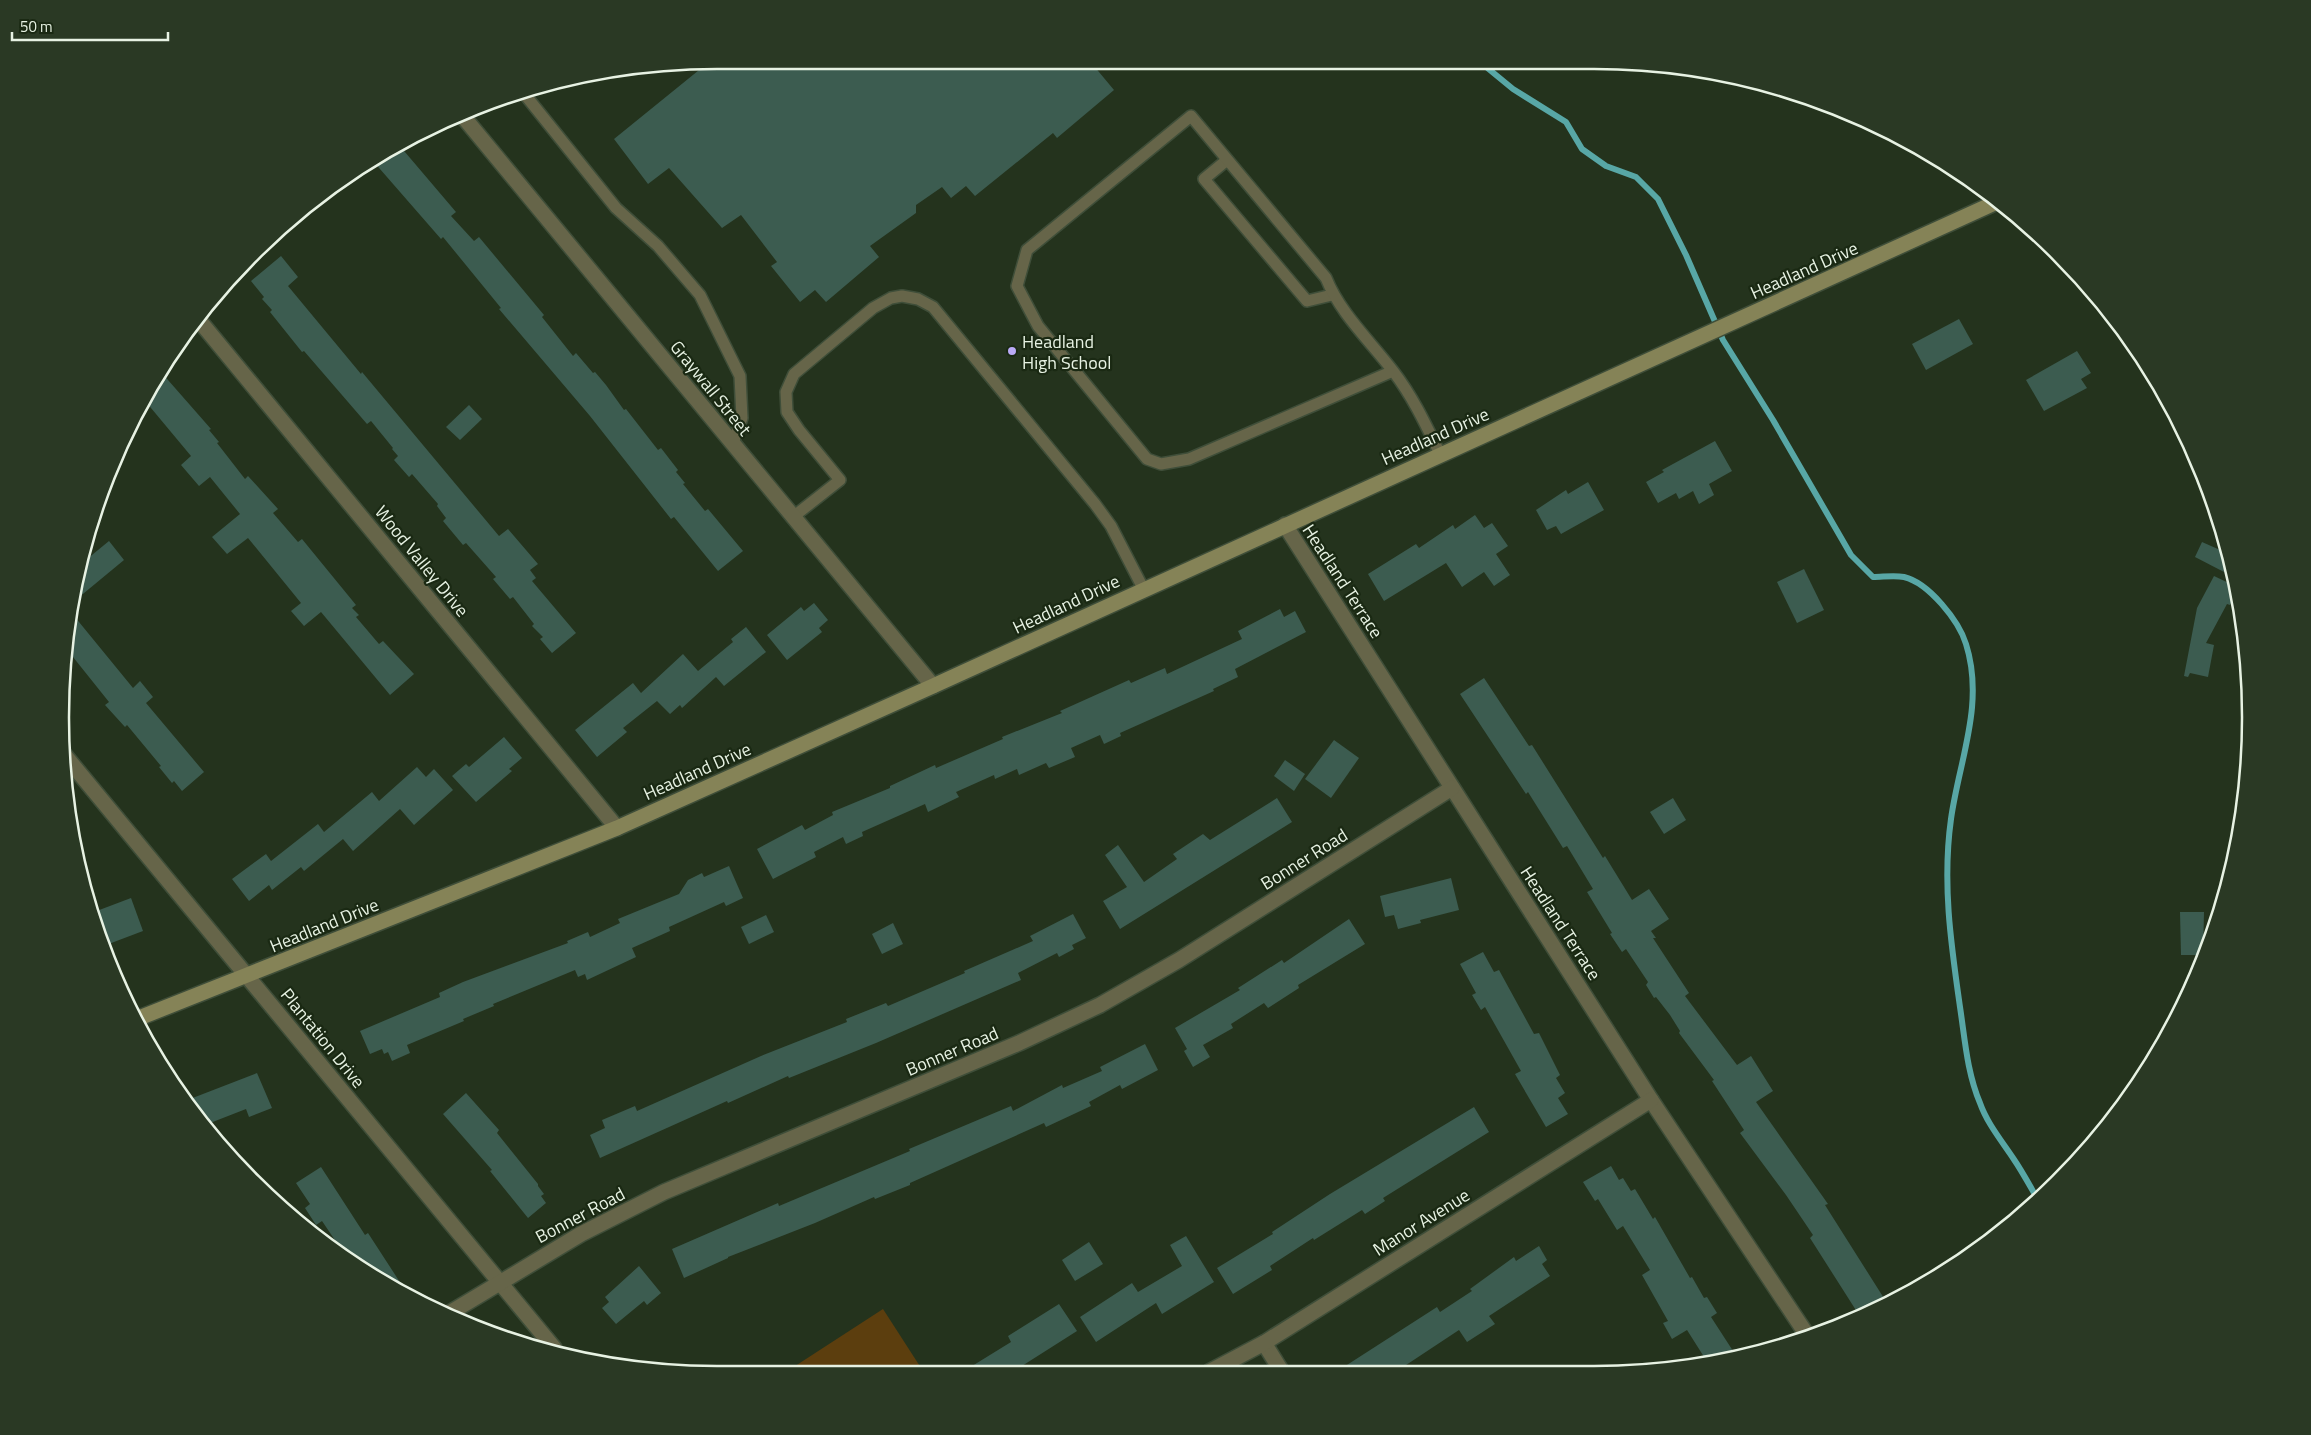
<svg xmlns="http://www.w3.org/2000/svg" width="2311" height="1435" font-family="'Titillium Web',sans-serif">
<rect width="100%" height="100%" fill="#24331d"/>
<polygon fill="#5c3e0e" points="883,1309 923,1371 789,1370"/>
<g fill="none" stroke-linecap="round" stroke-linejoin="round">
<path stroke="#58a7a6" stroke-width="6" d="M 1485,66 L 1513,89 L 1566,122 L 1582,149 L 1606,166 L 1636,177 L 1658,199 L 1686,255 L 1723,340 L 1773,420 L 1851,555 L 1873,577 C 1883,577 1894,575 1904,577 C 1929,583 1959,621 1966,644 C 1985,704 1959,761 1951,819 C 1942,883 1951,944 1960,1007 C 1965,1040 1967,1072 1980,1103 C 1987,1123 2001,1140 2013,1158 C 2022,1171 2030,1186 2038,1200"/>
</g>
<g fill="#3c5c50">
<polygon points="704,66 1094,66 1114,90 1057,138 1053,133 975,196 966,186 951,198 942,187 916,205 916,213 870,246 879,257 826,302 815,290 800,302 771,266 777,262 741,215 722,228 669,168 648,184 614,139"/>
<polygon points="399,145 456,212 451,216 474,241 479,237 544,315 542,317 573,356 576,353 593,373 595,372 606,385 624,410 626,409 658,450 661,448 678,470 676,472 685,483 683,484 705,511 708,509 743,551 718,571 674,517 671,519 590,416 499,309 501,308 443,237 441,239 373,161"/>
<polygon points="281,256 298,277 288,286 361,374 362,372 499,536 508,529 538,564 530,570 536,578 532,581 576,633 552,653 540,639 543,637 532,626 534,624 513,597 510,599 493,579 496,577 466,543 463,545 443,521 446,518 437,506 438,504 412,474 409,477 394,460 398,456 392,449 393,448 371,421 367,424 304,351 302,352 270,312 272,310 262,299 264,297 251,281"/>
<polygon points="1959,319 1973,344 1926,370 1912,344"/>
<polygon points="2077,351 2091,373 2081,379 2087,388 2044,411 2026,380"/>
<polygon points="161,372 211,429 209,430 219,442 217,443 245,479 248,476 278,509 273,513 298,542 302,539 356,605 352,608 359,615 356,617 379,644 383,641 414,674 390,695 321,612 304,626 291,611 301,603 248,538 227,554 212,537 240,514 210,477 199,486 181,465 191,456 146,402"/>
<polygon points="469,405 482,419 460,440 446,427"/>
<polygon points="1715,441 1732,471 1709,484 1714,495 1699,504 1693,491 1679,499 1676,493 1658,503 1646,482 1664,472 1662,470"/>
<polygon points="1588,482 1604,510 1561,534 1556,526 1547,530 1536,510 1566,490 1568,494"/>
<polygon points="1475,515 1484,528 1492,523 1508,546 1496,554 1510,575 1494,586 1484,572 1462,587 1446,563 1384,601 1368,574 1416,544 1419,548 1453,525 1455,529"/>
<polygon points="109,541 124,560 72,603 81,564"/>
<polygon points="2202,542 2227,553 2229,562 2224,572 2195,557"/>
<polygon points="1804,569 1824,610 1797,623 1777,582"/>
<polygon points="2214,576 2235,586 2236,592 2230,605 2227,604 2206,643 2214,645 2208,677 2190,673 2188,677 2184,676 2197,608"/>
<polygon points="814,603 828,620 819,628 822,632 787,660 767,635 801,607 804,611"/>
<polygon points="1280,609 1284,617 1295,611 1306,632 1235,669 1238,677 1213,689 1214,691 1120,733 1121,736 1104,744 1100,735 1071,748 1075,757 1049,768 1046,763 1019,775 1017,769 995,779 994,775 956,792 959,797 928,812 925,804 862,832 863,836 846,844 843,837 814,852 816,857 773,879 757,849 802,825 805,830 833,815 832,812 890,788 890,786 935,765 936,768 1003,739 1002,737 1062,713 1060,711 1129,680 1131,683 1165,668 1167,674 1242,639 1238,631"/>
<polygon points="70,611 133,688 140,681 153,697 146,703 204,772 182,791 174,781 172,783 159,767 161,766 127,725 125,727 105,705 109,702 65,647"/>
<polygon points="746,627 766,652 724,686 716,677 682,708 680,705 670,714 657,701 623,728 627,732 597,757 575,730 633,683 641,693 683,654 698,671 733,642 731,639"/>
<polygon points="1484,678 1529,746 1532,745 1603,858 1605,856 1632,900 1649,889 1669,919 1651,931 1656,938 1653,938 1689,993 1685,996 1737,1065 1751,1056 1773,1091 1756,1102 1828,1204 1825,1205 1887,1303 1859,1315 1810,1238 1813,1235 1786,1195 1740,1133 1744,1130 1712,1081 1714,1080 1679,1033 1680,1031 1670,1015 1656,997 1654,998 1646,985 1648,982 1626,949 1622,952 1610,934 1612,933 1587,892 1593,889 1567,846 1563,848 1528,792 1526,794 1460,694"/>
<polygon points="504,737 522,758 509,769 512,771 476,802 452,776 466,764 469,767"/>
<polygon points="1334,740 1359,758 1331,798 1305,779"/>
<polygon points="1285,760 1305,774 1294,791 1274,776"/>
<polygon points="417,767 426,777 434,769 453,790 414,825 400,809 353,851 343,839 304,871 301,867 272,890 269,885 249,901 232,879 266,854 271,861 318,824 324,832 372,792 379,801"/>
<polygon points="1277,798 1292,822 1120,929 1103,901 1127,887 1105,855 1118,845 1144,882 1177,859 1173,854 1203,834 1210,840"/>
<polygon points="1673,798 1686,820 1664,834 1650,812"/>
<polygon points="729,866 743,898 726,906 724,902 669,927 670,931 632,948 636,957 587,980 585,974 578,977 575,970 493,1004 494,1006 463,1019 464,1021 407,1045 410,1053 392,1061 388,1052 384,1054 382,1049 370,1054 360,1031 440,997 439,993 463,982 568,943 567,941 588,932 590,937 620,923 618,919 679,894 688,880 702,873 704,877"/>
<polygon points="1451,878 1459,910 1420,920 1421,923 1398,929 1394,915 1385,917 1380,896"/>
<polygon points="131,898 143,931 106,945 94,912"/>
<polygon points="2180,912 2204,912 2203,955 2181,955"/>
<polygon points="1073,914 1086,938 1072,945 1074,949 1059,957 1057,953 1018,973 1021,980 876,1043 789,1078 788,1076 728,1103 727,1101 600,1158 590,1135 605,1128 602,1120 635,1106 637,1111 761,1056 847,1022 846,1019 886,1003 888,1006 965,973 964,971 1033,941 1030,936"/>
<polygon points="766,915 774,932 749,944 741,927"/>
<polygon points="1349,919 1365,944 1298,985 1299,988 1268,1008 1264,1003 1231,1024 1233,1028 1203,1045 1210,1057 1193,1067 1184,1051 1187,1049 1175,1028 1240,990 1238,988 1282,960 1284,963"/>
<polygon points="893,923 903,944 882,954 872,934"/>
<polygon points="1483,952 1494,972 1499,970 1534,1034 1539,1033 1560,1075 1556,1078 1565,1093 1558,1098 1568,1114 1546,1127 1515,1074 1521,1071 1485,1007 1481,1010 1472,995 1476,993 1460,964"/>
<polygon points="1145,1044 1158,1070 1122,1089 1120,1085 1089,1102 1091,1106 1046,1127 1044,1123 910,1183 910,1185 875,1199 874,1197 815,1223 728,1257 728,1258 684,1278 672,1249 778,1203 779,1206 910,1151 909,1149 1011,1106 1013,1111 1062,1085 1063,1088 1102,1071 1100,1067"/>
<polygon points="257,1073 272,1108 249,1117 246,1109 205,1125 195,1113 190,1099"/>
<polygon points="466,1093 499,1130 497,1133 538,1184 538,1186 544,1194 541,1196 546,1203 528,1218 490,1171 492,1170 443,1114"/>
<polygon points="1474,1107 1489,1132 1383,1198 1385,1201 1365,1214 1362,1210 1314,1240 1313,1238 1270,1266 1272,1270 1233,1294 1217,1268 1273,1234 1272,1232 1330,1194"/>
<polygon points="1611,1166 1619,1180 1623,1178 1631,1191 1635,1189 1653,1219 1655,1217 1690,1278 1692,1277 1704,1298 1707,1297 1717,1313 1711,1317 1735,1354 1706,1360 1687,1330 1672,1339 1663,1323 1668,1321 1642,1275 1650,1270 1623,1226 1617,1230 1598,1199 1595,1201 1583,1182"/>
<polygon points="321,1167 365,1235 368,1233 405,1290 345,1255 322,1221 316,1225 305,1208 310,1204 296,1183"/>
<polygon points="1186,1236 1214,1282 1162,1314 1156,1303 1096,1342 1080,1317 1132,1283 1138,1292 1182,1266 1170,1245"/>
<polygon points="1089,1242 1103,1264 1075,1281 1062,1260"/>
<polygon points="1539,1246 1547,1260 1542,1264 1550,1276 1489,1316 1495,1324 1467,1342 1459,1330 1394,1373 1336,1372 1437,1307 1440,1312 1472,1291 1470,1289 1514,1257 1516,1261"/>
<polygon points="639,1266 661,1293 647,1305 644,1301 616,1324 602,1308 609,1302 605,1297"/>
<polygon points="1059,1304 1077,1331 1014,1371 964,1371 1011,1342 1008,1336"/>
</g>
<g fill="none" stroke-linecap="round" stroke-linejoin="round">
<g stroke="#3f4e39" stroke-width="14">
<g id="lane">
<polyline points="522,91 616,208 658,246 700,295 740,376 742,418 733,443"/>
<polyline points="1227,160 1204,179 1307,301 1332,295"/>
<path d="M 1393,371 L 1189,459 L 1161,464 L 1147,459 L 1038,326 L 1017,286 L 1027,250 L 1191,116 L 1326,278 C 1340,313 1370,341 1393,371 C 1413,397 1426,425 1440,454"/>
<polyline points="793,517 840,480 799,430 787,412 786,392 794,374 873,308 891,298 902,296 918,299 933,307 1095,504 1111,526 1144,590"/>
</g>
</g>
<g stroke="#3f4e39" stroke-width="18">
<g id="street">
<polyline points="461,114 933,686"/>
<polyline points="198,319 617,828"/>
<polyline points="1285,525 1651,1100 1809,1338"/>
<polyline points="62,752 554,1348"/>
<polyline points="448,1314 581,1234 664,1192 1019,1043 1100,1005 1179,960 1452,788"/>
<polyline points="1264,1343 1282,1372"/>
<polyline points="1209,1372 1264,1343 1651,1100"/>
</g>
</g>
<g stroke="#3f4e39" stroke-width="18">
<polyline id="secondary" points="139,1018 617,828 933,686 1999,201"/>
</g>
<use href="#lane" stroke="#666549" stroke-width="11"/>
<use href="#street" stroke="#666549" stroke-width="15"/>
<use href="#secondary" stroke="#858357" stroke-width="15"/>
</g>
<circle fill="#baaaf6" stroke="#1a2913" stroke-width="2" cx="1012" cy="351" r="5"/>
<g text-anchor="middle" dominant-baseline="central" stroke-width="4.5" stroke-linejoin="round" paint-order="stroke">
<g font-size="18" fill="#e7f2e3" stroke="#1a2913">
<text transform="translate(1804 270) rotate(-24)">Headland Drive</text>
<text transform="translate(711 388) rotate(51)">Graywall Street</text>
<text transform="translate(1435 436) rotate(-24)">Headland Drive</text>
<text transform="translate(422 561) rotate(51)">Wood Valley Drive</text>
<text transform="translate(1343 581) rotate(57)">Headland Terrace</text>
<text transform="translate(1066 604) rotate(-25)">Headland Drive</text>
<text transform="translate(697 771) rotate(-24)">Headland Drive</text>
<text transform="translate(1304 859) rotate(-32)">Bonner Road</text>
<text transform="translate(1561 923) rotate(57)">Headland Terrace</text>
<text transform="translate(324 925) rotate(-22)">Headland Drive</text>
<text transform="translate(323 1038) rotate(51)">Plantation Drive</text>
<text transform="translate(952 1051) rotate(-23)">Bonner Road</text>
<text transform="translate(580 1215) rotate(-28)">Bonner Road</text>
<text transform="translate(1421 1222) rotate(-32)">Manor Avenue</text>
</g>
<g font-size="18" fill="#e7f2e3" stroke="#1a2913" text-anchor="start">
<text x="1022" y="341">Headland<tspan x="1022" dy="21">High School</tspan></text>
</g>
</g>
<path d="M0 0H2311V1435H0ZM717 69H1594A648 648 0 0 1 2242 717V718A648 648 0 0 1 1594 1366H717A648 648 0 0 1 69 718V717A648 648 0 0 1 717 69Z" fill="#2a3924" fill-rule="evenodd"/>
<path fill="none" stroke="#e7f2e3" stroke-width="2.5" d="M717 69H1594A648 648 0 0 1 2242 717V718A648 648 0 0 1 1594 1366H717A648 648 0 0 1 69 718V717A648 648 0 0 1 717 69Z"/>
<path d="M12 32v8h156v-8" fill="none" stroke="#e7f2e3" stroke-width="2.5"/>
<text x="20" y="32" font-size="15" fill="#e7f2e3" stroke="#1a2913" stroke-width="4" paint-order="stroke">50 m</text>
</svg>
